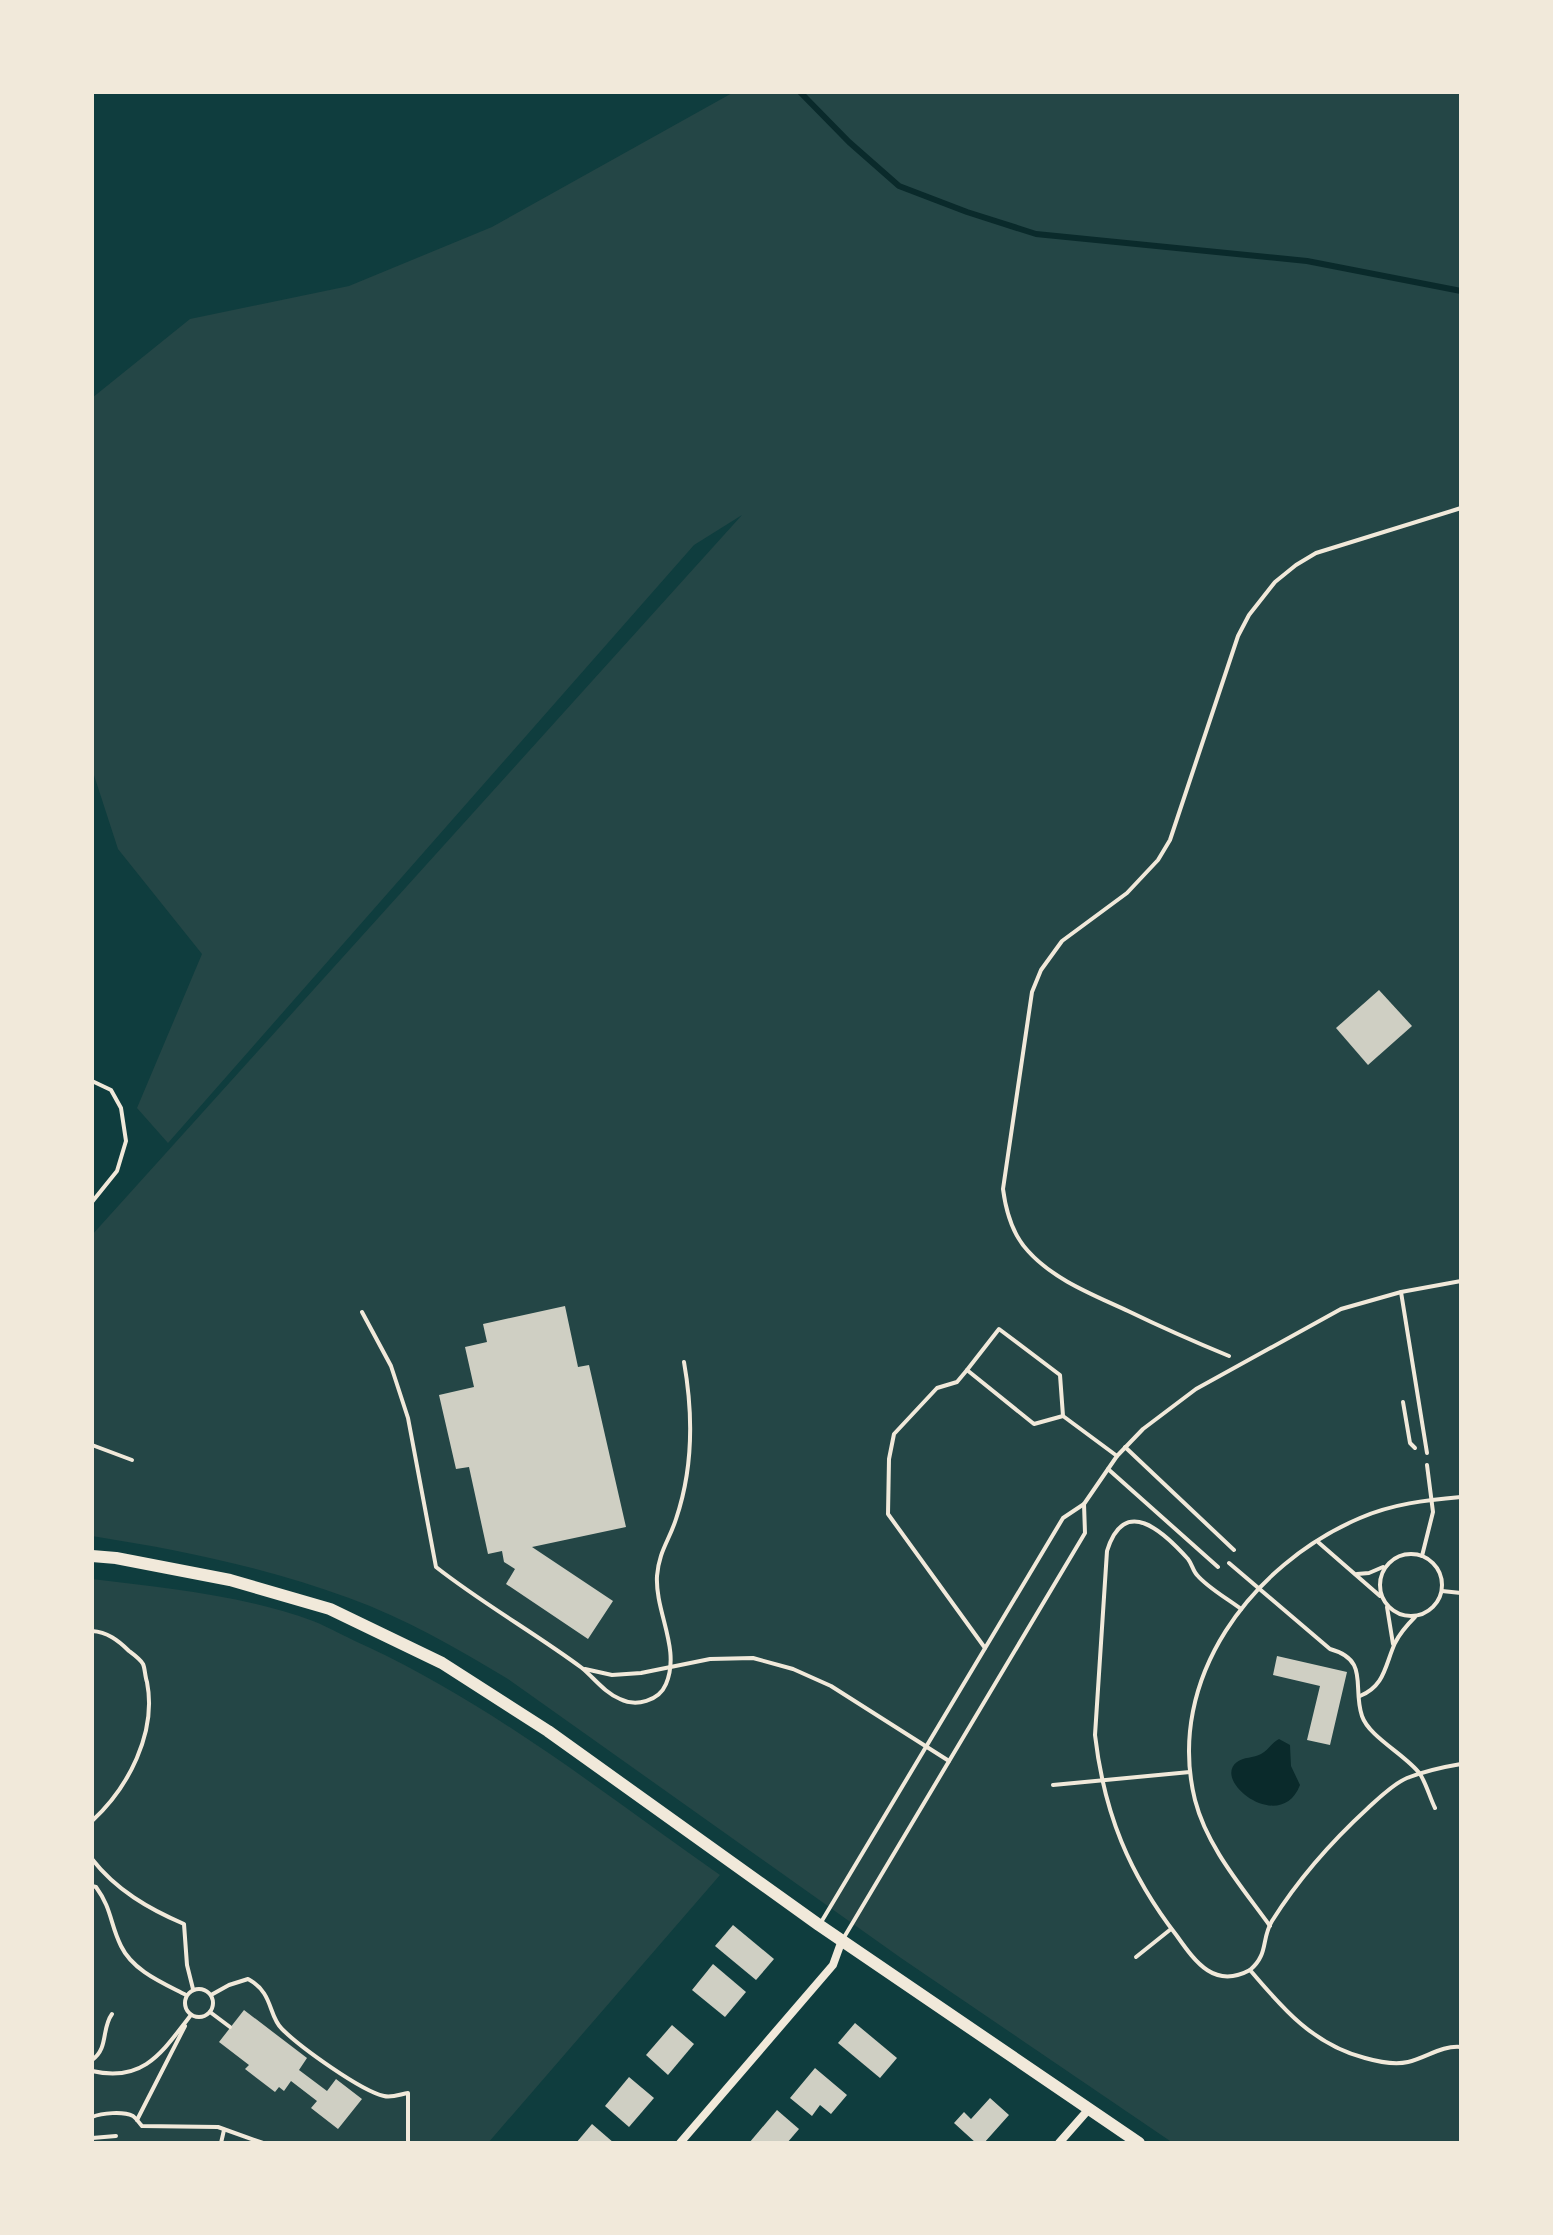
<svg xmlns="http://www.w3.org/2000/svg" width="1553" height="2235" font-family="'Titillium Web',sans-serif">
<rect width="100%" height="100%" fill="#0f3d3e"/>
<g fill="#244646">
<path d="M 734,92 L 1461,92 L 1461,2143 L 1173,2143 L 901,1958 L 508,1679 C 458,1649 405,1618 349,1598 C 265,1567 180,1550 92,1536 L 92,1235 L 742,515 L 694,545 L 168,1143 L 137,1108 L 202,954 L 118,849 L 92,769 L 92,398 L 190,319 L 349,286 L 492,227 Z"/>
<path d="M 92,1579 C 167,1588 241,1595 313,1621 C 331,1628 349,1639 368,1647 C 494,1706 606,1795 720,1875 L 488,2143 L 92,2143 Z"/>
</g>
<path fill="#0a2a2b" d="M 1279,1739 L 1290,1745 L 1291,1766 L 1300,1785 C 1281,1835 1211,1781 1237,1762 C 1243,1757 1254,1758 1261,1754 C 1268,1751 1272,1742 1279,1739 Z"/>
<g fill="none" stroke-linecap="round" stroke-linejoin="round">
<polyline stroke="#0a2a2b" stroke-width="6" points="800,92 849,142 899,186 967,212 1036,234 1307,261 1461,291"/>
</g>
<g fill="#cfcfc3">
<polygon points="1379,990 1412,1026 1368,1065 1336,1028"/>
<polygon points="565,1306 578,1367 589,1365 626,1527 532,1547 613,1601 588,1639 506,1584 515,1569 504,1562 502,1551 488,1554 469,1467 456,1469 439,1395 474,1387 465,1347 487,1342 483,1324"/>
<polygon points="1277,1656 1347,1672 1330,1745 1307,1740 1320,1686 1273,1675"/>
<polygon points="733,1925 774,1959 756,1980 715,1946"/>
<polygon points="713,1964 746,1992 725,2017 692,1990"/>
<polygon points="244,2010 307,2058 299,2070 327,2091 336,2079 362,2099 338,2129 311,2108 317,2101 291,2081 284,2091 279,2087 275,2092 245,2069 249,2065 219,2042"/>
<polygon points="855,2023 897,2058 880,2078 838,2043"/>
<polygon points="672,2025 694,2044 668,2075 646,2055"/>
<polygon points="815,2068 847,2095 831,2114 820,2105 812,2116 790,2098"/>
<polygon points="629,2077 654,2098 629,2127 605,2106"/>
<polygon points="990,2098 1009,2115 984,2143 976,2143 954,2123 964,2112 971,2119"/>
<polygon points="777,2110 799,2129 787,2143 749,2143"/>
<polygon points="592,2124 614,2143 576,2143"/>
</g>
<g fill="none" stroke-linecap="round" stroke-linejoin="round">
<g stroke="#f1e9da" stroke-width="4">
<path d="M 1229,1356 C 1195,1342 1161,1327 1128,1311 C 1094,1295 1054,1280 1028,1251 C 1012,1234 1006,1212 1003,1189 L 1032,992 L 1041,970 L 1062,941 L 1127,893 L 1158,860 L 1170,840 L 1238,636 L 1249,615 L 1275,582 L 1296,565 L 1316,553 L 1461,508"/>
<polyline points="1403,1402 1410,1443 1415,1448"/>
<polyline points="1318,1542 1380,1596"/>
<polyline points="1461,1544 1461,1546"/>
<circle cx="1411" cy="1585" r="31"/>
<polyline points="1422,1556 1433,1512 1427,1465"/>
<path d="M 1229,1563 L 1330,1649 C 1370,1660 1352,1687 1362,1716 C 1369,1737 1406,1755 1420,1774 C 1426,1783 1430,1798 1435,1808"/>
<polyline points="1357,1574 1369,1573 1383,1567"/>
<polyline points="1442,1591 1461,1593"/>
<polyline points="1387,1607 1393,1644"/>
<path d="M 1241,1609 C 1228,1599 1208,1588 1197,1575 C 1193,1571 1192,1564 1188,1559 C 1163,1531 1124,1495 1107,1551 L 1095,1735 C 1104,1813 1129,1874 1177,1936 C 1196,1963 1215,1989 1250,1970"/>
<path d="M 92,1631 C 107,1632 118,1640 129,1651 C 133,1654 140,1659 143,1664 C 145,1668 145,1677 147,1682 C 157,1733 128,1788 92,1821"/>
<path d="M 1360,1696 C 1385,1686 1385,1665 1395,1643 C 1400,1633 1407,1625 1415,1617"/>
<path d="M 1461,1764 C 1443,1767 1425,1771 1407,1778 C 1393,1784 1379,1798 1368,1808 C 1331,1842 1299,1878 1272,1921 C 1261,1939 1269,1954 1250,1970 C 1283,2009 1314,2045 1365,2058 C 1379,2062 1394,2065 1408,2062 C 1426,2058 1442,2045 1461,2047"/>
<polyline points="1053,1785 1190,1772"/>
<path d="M 92,1859 C 116,1890 149,1909 184,1924 L 187,1965 L 193,1989"/>
<path d="M 92,1886 L 96,1887 C 112,1909 110,1924 121,1946 C 133,1971 163,1983 186,1995"/>
<polyline points="92,1911 92,1913"/>
<path d="M 1270,1926 C 1242,1887 1207,1847 1195,1800 C 1165,1679 1252,1564 1360,1518 C 1392,1504 1426,1500 1461,1497"/>
<polyline points="1136,1957 1171,1929"/>
<circle cx="199" cy="2003" r="14"/>
<path d="M 211,1995 L 229,1985 L 248,1979 C 274,1993 268,2016 282,2029 C 300,2047 361,2091 384,2096 C 392,2098 401,2094 408,2093 L 408,2143"/>
<polyline points="210,2012 230,2027"/>
<path d="M 92,2060 C 109,2048 101,2029 112,2014"/>
<path d="M 92,2071 C 144,2083 162,2052 191,2015"/>
<path d="M 92,2117 C 102,2113 123,2111 133,2116 C 137,2119 139,2123 142,2126 L 218,2127 L 263,2143"/>
<polyline points="137,2120 185,2026"/>
<polyline points="221,2143 224,2130"/>
</g>
<g stroke="#f1e9da" stroke-width="4">
<polyline points="92,1081 111,1090 121,1108 126,1141 117,1171 92,1202"/>
<polyline points="1401,1292 1427,1453"/>
<path d="M 362,1312 L 391,1366 L 408,1418 L 436,1567 C 483,1604 535,1633 582,1668 C 594,1678 605,1693 620,1699 C 636,1707 659,1701 666,1684 C 681,1649 655,1612 657,1576 C 659,1551 669,1541 676,1519 C 693,1469 693,1413 684,1362"/>
<polyline points="967,1370 957,1382 937,1388 894,1434 889,1459 888,1514 985,1648"/>
<polyline points="1063,1416 1060,1375 999,1329 967,1370 1034,1424 1063,1416 1117,1456"/>
<polyline points="92,1445 132,1460"/>
<polyline points="1125,1447 1234,1550"/>
<polyline points="1108,1469 1218,1567"/>
<polyline points="585,1669 612,1675 641,1673 710,1659 753,1658 793,1669 831,1686 949,1761"/>
<polyline points="820,1924 1063,1518 1084,1504 1117,1456 1143,1429 1196,1389 1341,1309 1401,1292 1461,1281"/>
<polyline points="843,1939 1085,1533 1084,1504"/>
<polyline points="92,2138 116,2136"/>
</g>
<g stroke="#f1e9da" stroke-width="8">
<polyline points="680,2143 833,1965 842,1940"/>
<polyline points="1059,2143 1088,2110"/>
</g>
<polyline stroke="#f1e9da" stroke-width="12" points="92,1556 116,1558 230,1580 330,1609 442,1663 548,1731 819,1925 1139,2143"/>
</g>
<rect width="1553" height="2235" fill="none" stroke="#f1e9da" stroke-width="188"/>
</svg>
